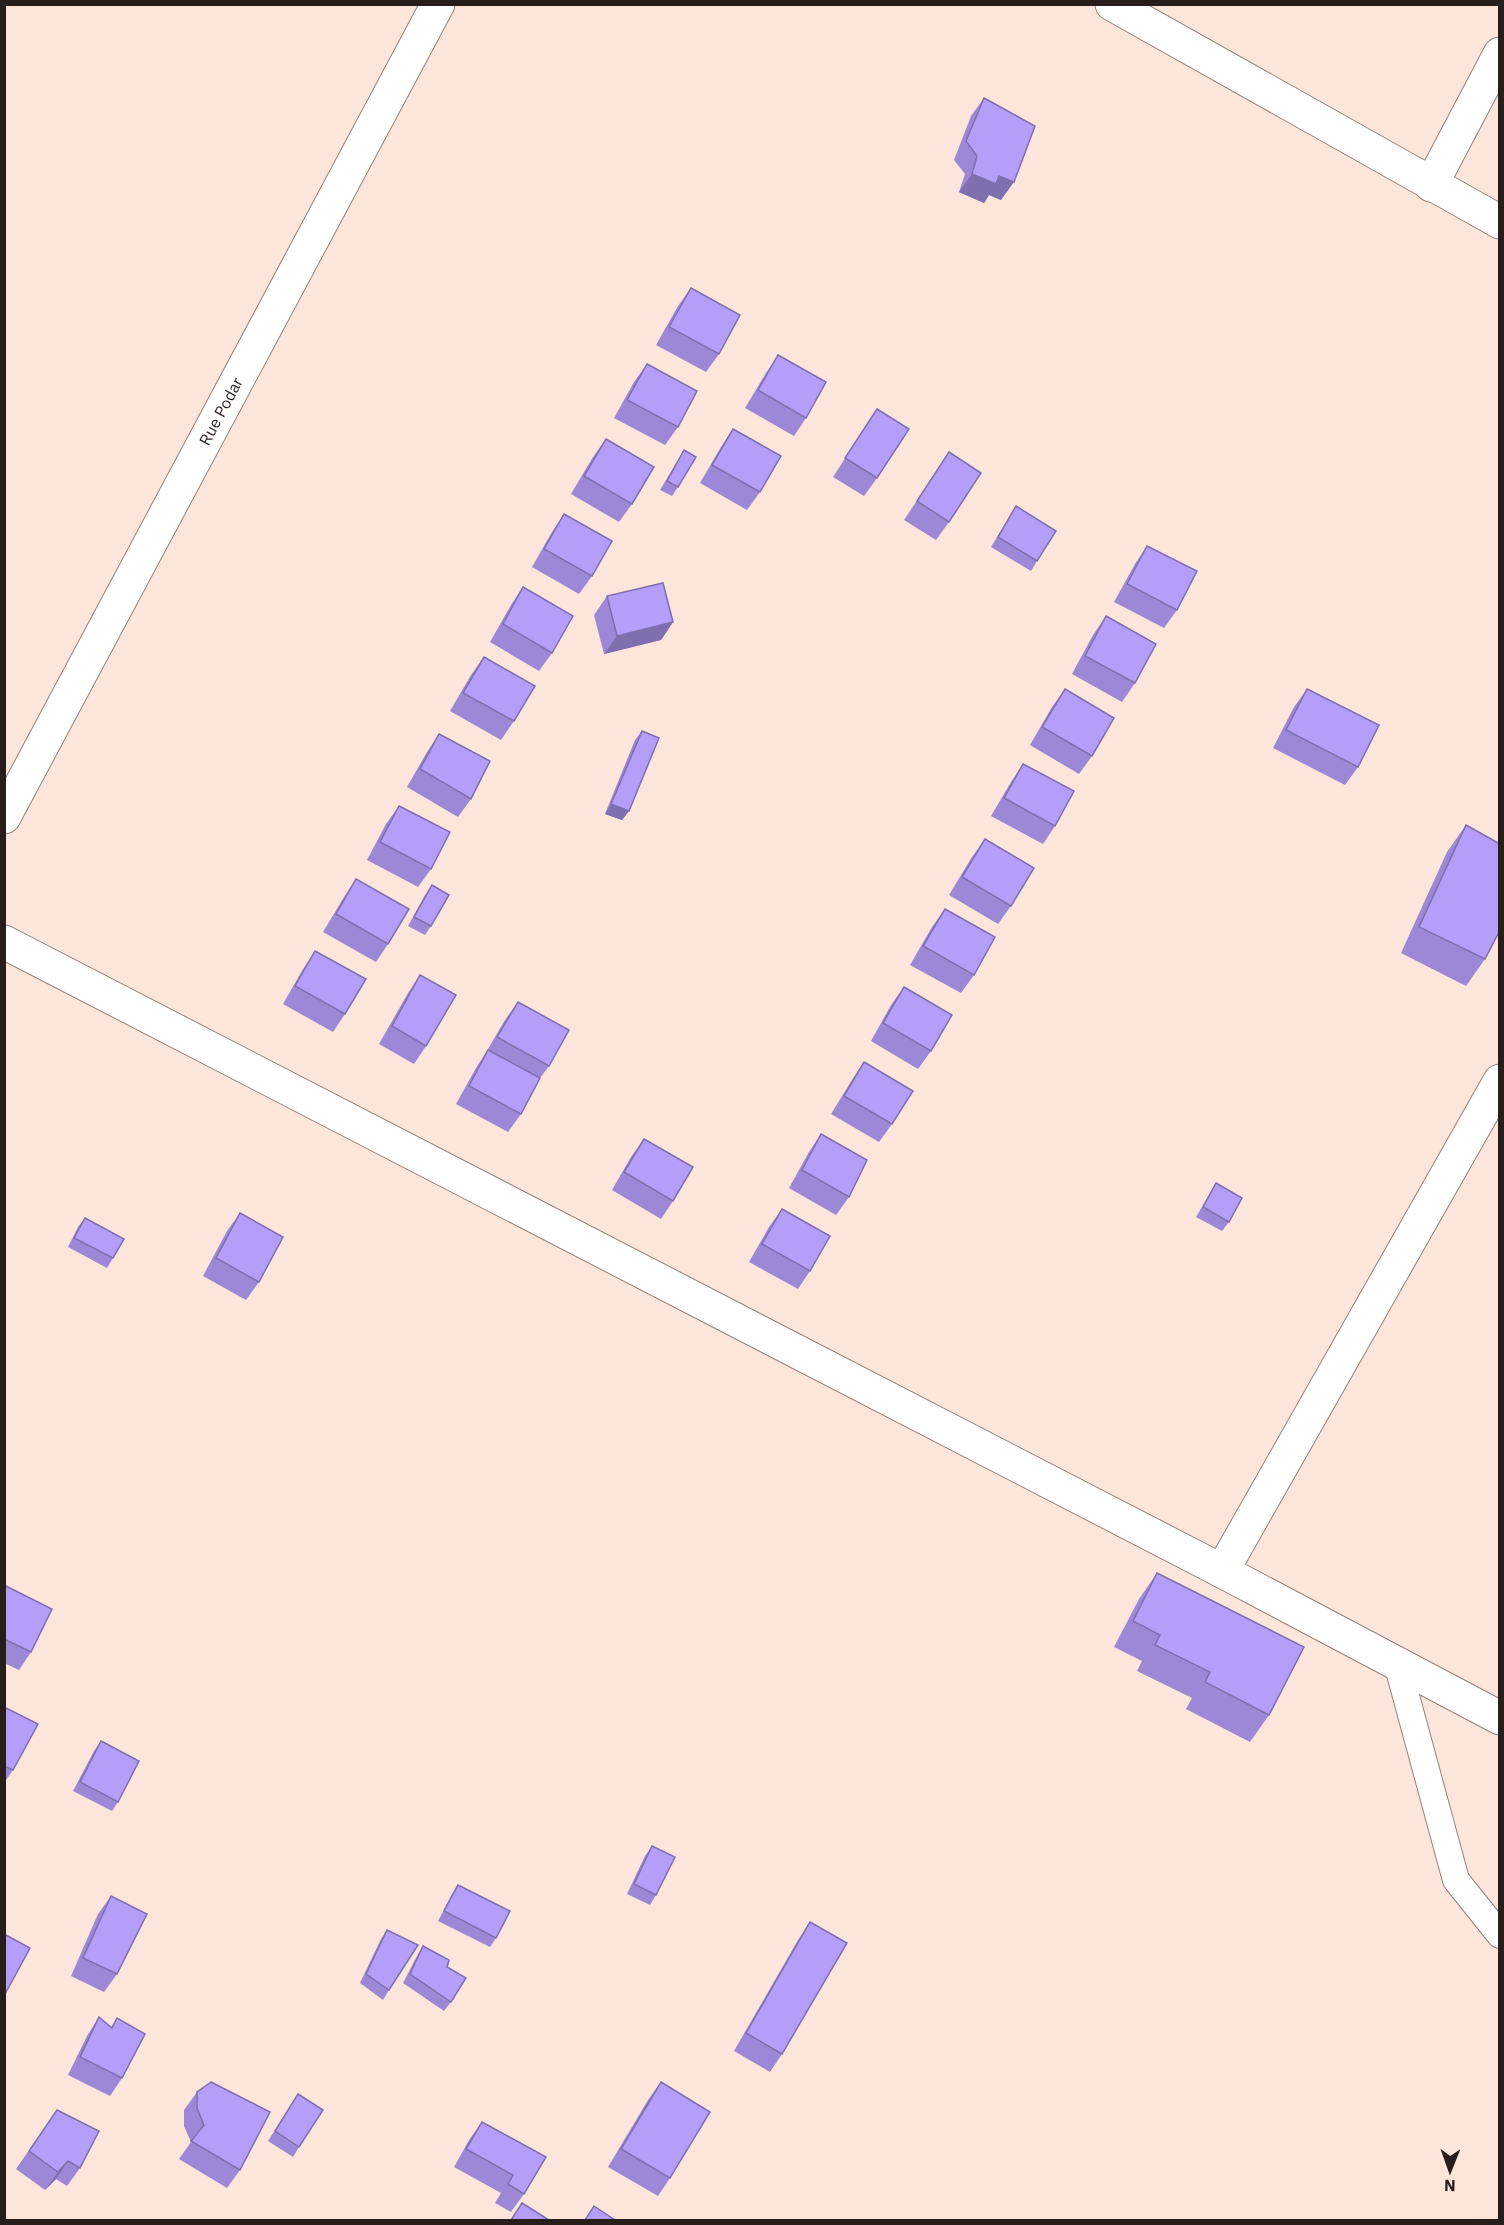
<svg xmlns="http://www.w3.org/2000/svg" width="1504" height="2225" font-family="'IBM Plex Sans',sans-serif">
<rect width="100%" height="100%" fill="#fce5da"/>
<g fill="none" stroke-linecap="round" stroke-linejoin="round">
<g stroke="#968278" stroke-width="28">
<polyline id="service" points="1397,1663 1456,1880 1500,1935"/>
</g>
<g stroke="#968278" stroke-width="35">
<g id="minor">
<polyline points="1112,4 1500,222"/>
<polyline points="1431,185 1500,54"/>
<path id="s1" d="M 4,817 L 438,4"/>
<polyline points="4,942 1222,1571 1500,1718"/>
<polyline points="1222,1571 1500,1081"/>
</g>
</g>
<use href="#service" stroke="#fff" stroke-width="26"/>
<use href="#minor" stroke="#fff" stroke-width="33"/>
</g>
<g fill="#9c88d6">
<polygon points="984,98 1001,200 989,195 984,203 959,192 965,174 954,160 971,116"/>
<polygon points="691,288 719,354 706,372 656,345 678,306"/>
<polygon points="778,355 806,418 794,436 745,408 766,373"/>
<polygon points="647,364 678,427 665,445 614,418 634,382"/>
<polygon points="877,409 877,478 864,496 833,477"/>
<polygon points="733,429 760,492 747,510 700,483 721,447"/>
<polygon points="606,439 632,504 619,522 571,494 593,457"/>
<polygon points="684,450 678,487 672,496 660,490"/>
<polygon points="949,452 949,522 936,540 904,520"/>
<polygon points="1016,506 1037,561 1031,571 991,547"/>
<polygon points="564,514 592,576 579,594 532,567 552,532"/>
<polygon points="1147,546 1177,610 1164,628 1114,602 1135,564"/>
<polygon points="523,587 552,653 539,671 490,642 511,605"/>
<polygon points="607,596 673,622 661,640 604,654 594,615"/>
<polygon points="1106,616 1135,683 1122,702 1072,674 1093,635"/>
<polygon points="484,657 514,721 501,740 450,711 471,675"/>
<polygon points="1065,689 1092,756 1079,774 1030,745 1052,707"/>
<polygon points="1307,689 1358,767 1345,785 1273,748 1294,707"/>
<polygon points="642,731 629,811 622,820 605,814 635,740"/>
<polygon points="439,734 471,799 458,817 407,787 427,752"/>
<polygon points="1023,764 1055,826 1043,844 991,816 1011,782"/>
<polygon points="399,806 431,869 418,887 367,860 386,824"/>
<polygon points="1466,825 1485,959 1466,986 1401,953 1447,852"/>
<polygon points="985,839 1011,906 998,924 949,895 972,857"/>
<polygon points="356,879 388,944 376,962 323,932 344,897"/>
<polygon points="432,885 431,926 425,935 408,926 425,895"/>
<polygon points="945,909 974,975 961,993 910,965 932,927"/>
<polygon points="315,951 345,1014 333,1032 283,1004 303,969"/>
<polygon points="420,975 426,1046 414,1064 379,1044 408,993"/>
<polygon points="904,987 931,1051 918,1069 871,1041 891,1005"/>
<polygon points="518,1002 549,1066 540,1078 521,1114 508,1132 456,1104 476,1068 485,1054 505,1020"/>
<polygon points="864,1062 892,1124 879,1142 831,1114 852,1080"/>
<polygon points="821,1134 849,1197 836,1215 789,1188 809,1152"/>
<polygon points="644,1139 673,1201 661,1219 612,1190 631,1157"/>
<polygon points="1216,1183 1229,1222 1222,1231 1196,1217"/>
<polygon points="782,1209 810,1271 798,1289 749,1262 769,1227"/>
<polygon points="240,1213 259,1282 246,1300 203,1276 227,1231"/>
<polygon points="85,1218 113,1258 107,1268 68,1247 78,1227"/>
<polygon points="1157,1573 1269,1715 1250,1742 1186,1709 1192,1698 1137,1671 1142,1661 1114,1647 1139,1599"/>
<polygon points="4,1585 31,1652 19,1670 4,1663"/>
<polygon points="4,1707 13,1770 4,1783"/>
<polygon points="101,1741 118,1802 112,1811 73,1791 94,1751"/>
<polygon points="652,1846 656,1895 650,1905 627,1894 645,1856"/>
<polygon points="458,1885 496,1938 490,1947 438,1921 452,1894"/>
<polygon points="111,1896 117,1974 104,1992 71,1976 98,1914"/>
<polygon points="810,1922 782,2054 770,2072 734,2051 798,1940"/>
<polygon points="387,1930 389,1990 383,2000 360,1983 381,1939"/>
<polygon points="423,1946 447,1967 451,2002 444,2011 403,1983 417,1956"/>
<polygon points="99,2017 111,2027 117,2018 122,2078 110,2096 68,2075 87,2036"/>
<polygon points="661,2082 670,2178 658,2196 608,2167 648,2100"/>
<polygon points="197,2092 240,2170 227,2188 179,2159 191,2142 184,2126 184,2110"/>
<polygon points="298,2094 299,2147 293,2157 268,2141"/>
<polygon points="57,2110 80,2168 67,2186 56,2179 45,2190 16,2169"/>
<polygon points="482,2122 546,2157 524,2194 511,2212 495,2203 501,2193 454,2167 469,2140"/>
</g>
<g fill="#7f6fae">
<polygon points="972,174 999,176 1014,182 1001,200 989,195 984,203 959,192"/>
<polygon points="673,622 661,640 604,654 617,636"/>
<polygon points="611,804 629,811 622,820 605,814"/>
<polygon points="68,2161 56,2179 45,2190 58,2172"/>
</g>
<g fill="#b59ef9" stroke="#7f6fae" stroke-width="1.5">
<polygon points="984,98 1035,126 1014,182 999,176 996,184 972,174 977,156 966,141"/>
<polygon points="691,288 740,315 719,354 669,327"/>
<polygon points="778,355 826,382 806,418 758,390"/>
<polygon points="647,364 697,391 678,427 627,400"/>
<polygon points="877,409 909,429 877,478 845,458"/>
<polygon points="733,429 781,456 760,492 712,465"/>
<polygon points="606,439 654,467 632,504 584,476"/>
<polygon points="684,450 696,457 678,487 667,481"/>
<polygon points="949,452 981,473 949,522 917,501"/>
<polygon points="1016,506 1056,531 1037,561 998,537"/>
<polygon points="564,514 612,541 592,576 544,549"/>
<polygon points="1147,546 1197,571 1177,610 1127,584"/>
<polygon points="663,583 673,622 617,636 607,596"/>
<polygon points="523,587 573,616 552,653 503,624"/>
<polygon points="1106,616 1156,644 1135,683 1085,656"/>
<polygon points="484,657 535,686 514,721 463,693"/>
<polygon points="1065,689 1114,718 1092,756 1042,727"/>
<polygon points="1307,689 1379,725 1358,767 1286,730"/>
<polygon points="642,731 659,738 629,811 611,804"/>
<polygon points="439,734 490,761 471,799 420,769"/>
<polygon points="1023,764 1074,791 1055,826 1004,798"/>
<polygon points="399,806 450,832 431,869 380,842"/>
<polygon points="1466,825 1500,844 1500,930 1485,959 1419,927"/>
<polygon points="985,839 1034,868 1011,906 962,877"/>
<polygon points="356,879 409,909 388,944 336,914"/>
<polygon points="432,885 449,895 431,926 414,917"/>
<polygon points="945,909 995,937 974,975 923,946"/>
<polygon points="315,951 366,979 345,1014 295,986"/>
<polygon points="420,975 456,995 426,1046 392,1026"/>
<polygon points="904,987 952,1015 931,1051 883,1023"/>
<polygon points="518,1002 569,1030 549,1066 497,1037"/>
<polygon points="488,1050 540,1078 521,1114 469,1086"/>
<polygon points="864,1062 913,1091 892,1124 844,1096"/>
<polygon points="821,1134 867,1160 849,1197 802,1170"/>
<polygon points="644,1139 693,1167 673,1201 624,1172"/>
<polygon points="1216,1183 1242,1198 1229,1222 1203,1207"/>
<polygon points="782,1209 830,1236 810,1271 762,1244"/>
<polygon points="240,1213 283,1237 259,1282 216,1258"/>
<polygon points="85,1218 124,1239 113,1258 74,1238"/>
<polygon points="1157,1573 1304,1647 1269,1715 1205,1682 1210,1672 1155,1645 1160,1635 1133,1621"/>
<polygon points="4,1585 52,1609 31,1652 4,1639"/>
<polygon points="4,1707 38,1724 13,1770 4,1766"/>
<polygon points="101,1741 139,1761 118,1802 80,1782"/>
<polygon points="652,1846 675,1857 656,1895 634,1884"/>
<polygon points="458,1885 510,1911 496,1938 444,1911"/>
<polygon points="111,1896 147,1914 117,1974 83,1958"/>
<polygon points="810,1922 847,1943 782,2054 746,2033"/>
<polygon points="387,1930 418,1945 389,1990 366,1974"/>
<polygon points="4,1934 30,1948 4,1996"/>
<polygon points="423,1946 449,1960 447,1967 466,1978 451,2002 410,1974"/>
<polygon points="99,2017 112,2028 117,2018 145,2034 122,2078 80,2057"/>
<polygon points="211,2082 270,2112 240,2170 191,2141 204,2125 197,2108 197,2092"/>
<polygon points="661,2082 710,2112 670,2178 621,2149"/>
<polygon points="298,2094 323,2110 299,2147 275,2131"/>
<polygon points="57,2110 99,2131 80,2168 68,2161 58,2172 29,2151"/>
<polygon points="482,2122 546,2157 524,2194 508,2184 513,2175 466,2149"/>
<polygon points="522,2203 549,2220 511,2220"/>
<polygon points="594,2206 615,2220 585,2220"/>
</g>
<g text-anchor="middle" dominant-baseline="central" stroke-width="6" stroke-linejoin="round" paint-order="stroke">
<g font-size="16" fill="#271e1b" stroke="#fce5da">
<text stroke="none"><textPath href="#s1" startOffset="460">Rue Podar</textPath></text>
</g>
</g>
<rect width="1504" height="2225" fill="none" stroke="#271e1b" stroke-width="12"/>
<g transform="translate(1450 2171) rotate(181)" stroke="#fce5da" stroke-width="4.5" paint-order="stroke">
<path d="M0-4.5L10 22L0 15L-10 22Z" fill="#271e1b"/>
<text y="-9" font-size="16" font-weight="bold" text-anchor="middle" fill="#271e1b">N</text>
</g>
</svg>
